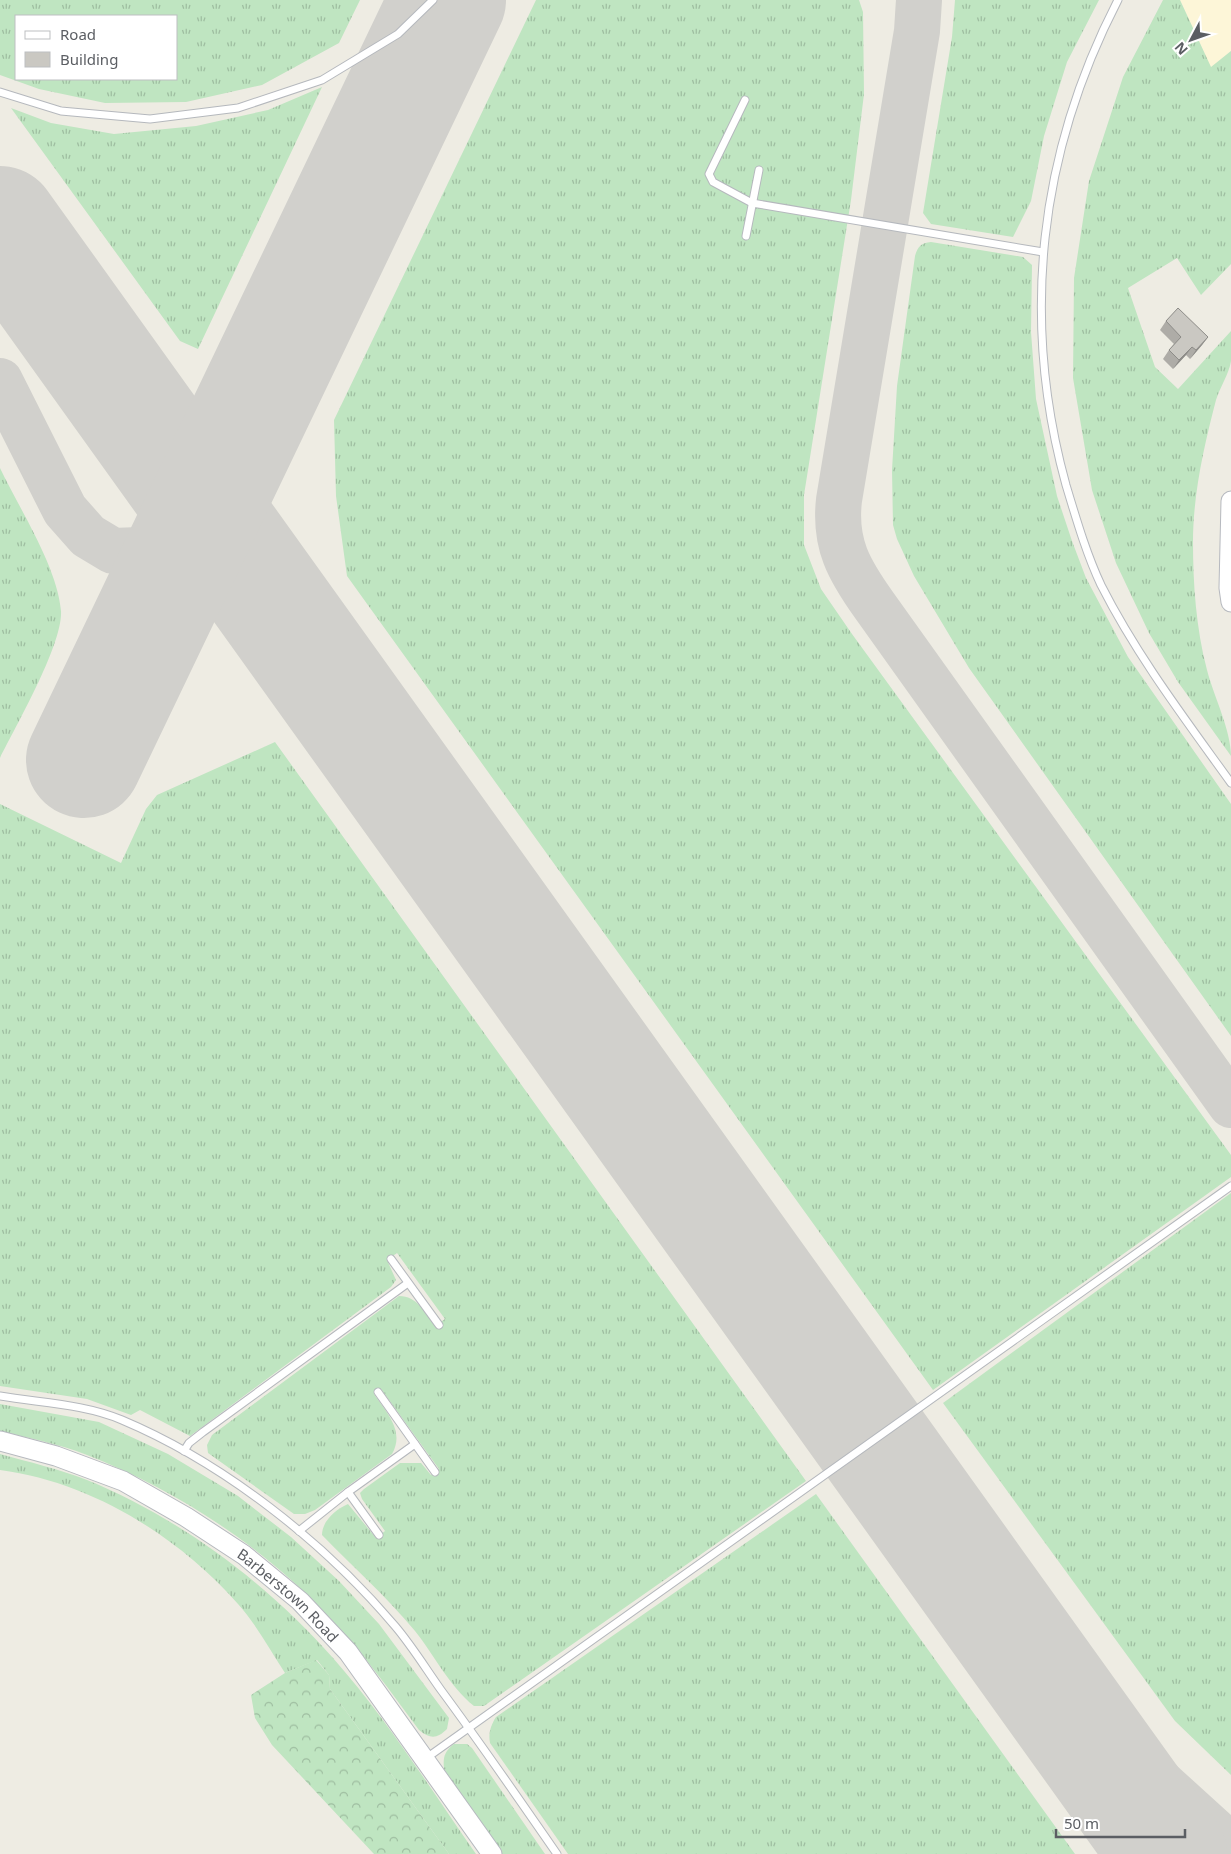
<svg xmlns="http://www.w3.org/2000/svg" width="1231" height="1854" font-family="'Noto Sans',sans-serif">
<defs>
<pattern id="grass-tufts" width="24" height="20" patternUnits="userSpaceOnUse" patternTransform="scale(1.25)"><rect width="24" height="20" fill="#bfe5c1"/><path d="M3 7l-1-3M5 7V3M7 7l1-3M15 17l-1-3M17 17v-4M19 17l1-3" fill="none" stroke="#9ebda0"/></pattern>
<pattern id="forest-crowns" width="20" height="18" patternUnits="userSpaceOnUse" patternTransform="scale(1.25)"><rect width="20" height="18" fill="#bfe5c1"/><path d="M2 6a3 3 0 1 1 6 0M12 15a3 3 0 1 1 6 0" fill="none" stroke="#9ebda0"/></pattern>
</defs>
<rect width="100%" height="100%" fill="#eeece3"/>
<polygon fill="#fdf6d8" points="1180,0 1231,0 1231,51 1211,68"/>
<g fill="url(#grass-tufts)" fill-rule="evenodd">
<path d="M 0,0 L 360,0 L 339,43 L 262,85 L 186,102 L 105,103 L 39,89 L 0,75 ZM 16,16 L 176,16 L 176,79 L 16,79 Z"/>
<polygon points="536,0 859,0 863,12 864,94 851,200 804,495 804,545 821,589 852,634 1231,1155 1231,1177 933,1390 347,576 336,496 334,420"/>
<polygon points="955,0 1099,0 1067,62 1044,136 1031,201 1013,237 931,224 923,213 952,37"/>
<path d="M 1163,0 L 1180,0 L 1211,67 L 1231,51 L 1231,264 L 1201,295 L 1177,258 L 1128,288 L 1155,367 L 1178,389 L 1231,331 C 1231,340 1231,352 1231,361 C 1229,374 1220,387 1216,400 C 1204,446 1193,494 1193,542 C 1193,584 1196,628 1207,670 C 1214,697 1231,730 1231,756 L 1178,682 L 1149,633 L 1116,563 L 1092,490 L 1073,378 L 1074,278 L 1089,181 L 1123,77 Z"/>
<polygon points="322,87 198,349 180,341 11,108 51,123 114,134 196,126 268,110"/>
<path d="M 931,242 L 1023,257 L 1032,265 L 1031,332 L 1036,399 L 1057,496 L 1072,541 L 1086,578 L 1128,657 L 1231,804 L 1231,1036 L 969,668 L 914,576 L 897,539 L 893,525 L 892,470 L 897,386 L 915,256 C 918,246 921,243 931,242 Z"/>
<path d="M 0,468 C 20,510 57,566 61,611 C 63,644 16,726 0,758 Z"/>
<path d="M 275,742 L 806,1481 L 484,1706 L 474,1706 C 449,1686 435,1656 415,1631 C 387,1597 353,1567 322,1535 C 322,1521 336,1509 348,1504 L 376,1538 L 385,1531 L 362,1499 L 360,1493 L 364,1489 L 400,1463 L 421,1463 L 431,1475 L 439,1469 L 381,1389 L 374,1394 C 387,1413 405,1431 392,1454 L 315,1510 L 305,1514 L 294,1514 L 208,1453 L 207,1445 L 212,1435 L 399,1296 C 417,1296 425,1312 435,1326 L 445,1319 L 397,1253 L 387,1260 L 396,1280 L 391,1287 L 190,1436 L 140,1410 L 131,1415 L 87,1399 L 0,1386 L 0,804 L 121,863 L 146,809 L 157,795 Z"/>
<polygon points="1231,1193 1231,1775 1175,1721 943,1403"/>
<path d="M 0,1404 L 99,1422 L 168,1454 L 238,1496 L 291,1537 L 339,1581 L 379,1624 L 449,1718 L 447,1729 C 437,1739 430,1739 419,1730 C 391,1692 363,1653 330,1618 C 265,1548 177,1490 87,1455 C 59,1444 29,1438 0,1431 Z"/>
<path d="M 0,1454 C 29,1462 59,1469 87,1480 C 180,1518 267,1583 333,1658 C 386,1718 430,1788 476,1854 L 449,1854 L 330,1689 L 329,1675 L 317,1660 L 285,1673 C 270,1650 256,1624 238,1604 C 178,1536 91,1482 0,1470 Z"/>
<path d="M 816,1494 L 1075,1854 L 568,1854 L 490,1743 C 488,1733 491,1725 496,1717 Z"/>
<path d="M 454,1744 L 467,1744 L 472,1748 L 545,1854 L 502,1854 L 444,1769 C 443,1757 444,1752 454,1744 Z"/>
</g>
<polygon fill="url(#forest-crowns)" points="316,1660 329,1675 330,1689 449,1854 374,1854 272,1745 255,1718 251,1695 285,1673"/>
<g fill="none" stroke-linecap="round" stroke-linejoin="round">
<g stroke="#d1d0cc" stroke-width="46">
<path d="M 919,0 L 917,31 L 839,500 C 834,544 849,570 874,605 L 1231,1105"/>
<polyline points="0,381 65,510 88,536 113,551 140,550 162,547 199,521"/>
<polyline points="1014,1639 1134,1758 1231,1846"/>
</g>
<g stroke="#d1d0cc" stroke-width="116">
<polyline points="0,224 1169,1854"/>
<polyline points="84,760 448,0"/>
</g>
<g stroke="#b5b8bd" stroke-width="9">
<g id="service">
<path d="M 1118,0 C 1039,153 1020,318 1066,485 C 1076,518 1086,553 1101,585 C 1137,656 1185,719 1231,783"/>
<polyline points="0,92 61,111 150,119 238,108 322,80 398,34 433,0"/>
<polyline points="745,100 709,174 713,182 752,203 1043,252"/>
<polyline points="746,236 759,170"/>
<polyline points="391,1259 439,1325"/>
<polyline points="378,1392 435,1472"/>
<path d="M 0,1396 C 41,1403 84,1404 122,1420 C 224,1463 324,1542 395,1626 C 412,1646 426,1669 441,1690 C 481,1744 519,1799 557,1854"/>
<polyline points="184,1451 189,1443 203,1432 408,1283"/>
<polyline points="348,1492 379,1535"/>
<polyline points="299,1531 348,1492 415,1444"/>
<polyline points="425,1759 1231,1186"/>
</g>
</g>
<g stroke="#b6b9bf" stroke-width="21">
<g id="secondary">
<polyline points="1231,501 1229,588 1231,602"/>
<path id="s1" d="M 0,1441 L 56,1456 L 123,1481 L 186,1517 L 244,1555 L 300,1601 L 348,1652 L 492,1854"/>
</g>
</g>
<use href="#service" stroke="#fff" stroke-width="7"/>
<use href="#secondary" stroke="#fff" stroke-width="19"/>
</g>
<polygon fill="#aeaca7" points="1166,321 1208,337 1202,345 1190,359 1186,355 1173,369 1163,359 1169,350 1174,344 1160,330"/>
<g fill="#8d8c88">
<polygon points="1208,337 1202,345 1190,359 1196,350"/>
<polygon points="1192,347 1186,355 1173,369 1179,360"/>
</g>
<polygon fill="#cac8c2" stroke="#8d8c88" points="1178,308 1208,337 1196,350 1192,347 1179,360 1169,350 1181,337 1166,321"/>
<g text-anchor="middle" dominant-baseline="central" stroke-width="4.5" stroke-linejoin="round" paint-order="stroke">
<g font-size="15" fill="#5b5e63" stroke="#fff">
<text stroke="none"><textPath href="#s1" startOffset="331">Barberstown Road</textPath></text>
</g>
</g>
<rect x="15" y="15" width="162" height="65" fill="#ffffff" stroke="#bdbfc1"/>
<rect x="25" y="31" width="25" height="8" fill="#ffffff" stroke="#bdbfc1"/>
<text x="60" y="40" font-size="15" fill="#5b5e63">Road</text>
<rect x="25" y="52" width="25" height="15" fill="#cac8c2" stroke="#bdbfc1"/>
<text x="60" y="65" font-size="15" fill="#5b5e63">Building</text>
<g transform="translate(1191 40) rotate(229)" stroke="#ffffff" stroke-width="4" paint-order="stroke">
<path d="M0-4L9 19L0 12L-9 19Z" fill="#5b5e63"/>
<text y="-8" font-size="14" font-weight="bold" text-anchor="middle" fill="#5b5e63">N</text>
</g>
<path d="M1056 1829v8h129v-8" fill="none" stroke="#5b5e63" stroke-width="2.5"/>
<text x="1064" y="1829" font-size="15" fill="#5b5e63" stroke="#ffffff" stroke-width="4" paint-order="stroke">50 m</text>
</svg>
